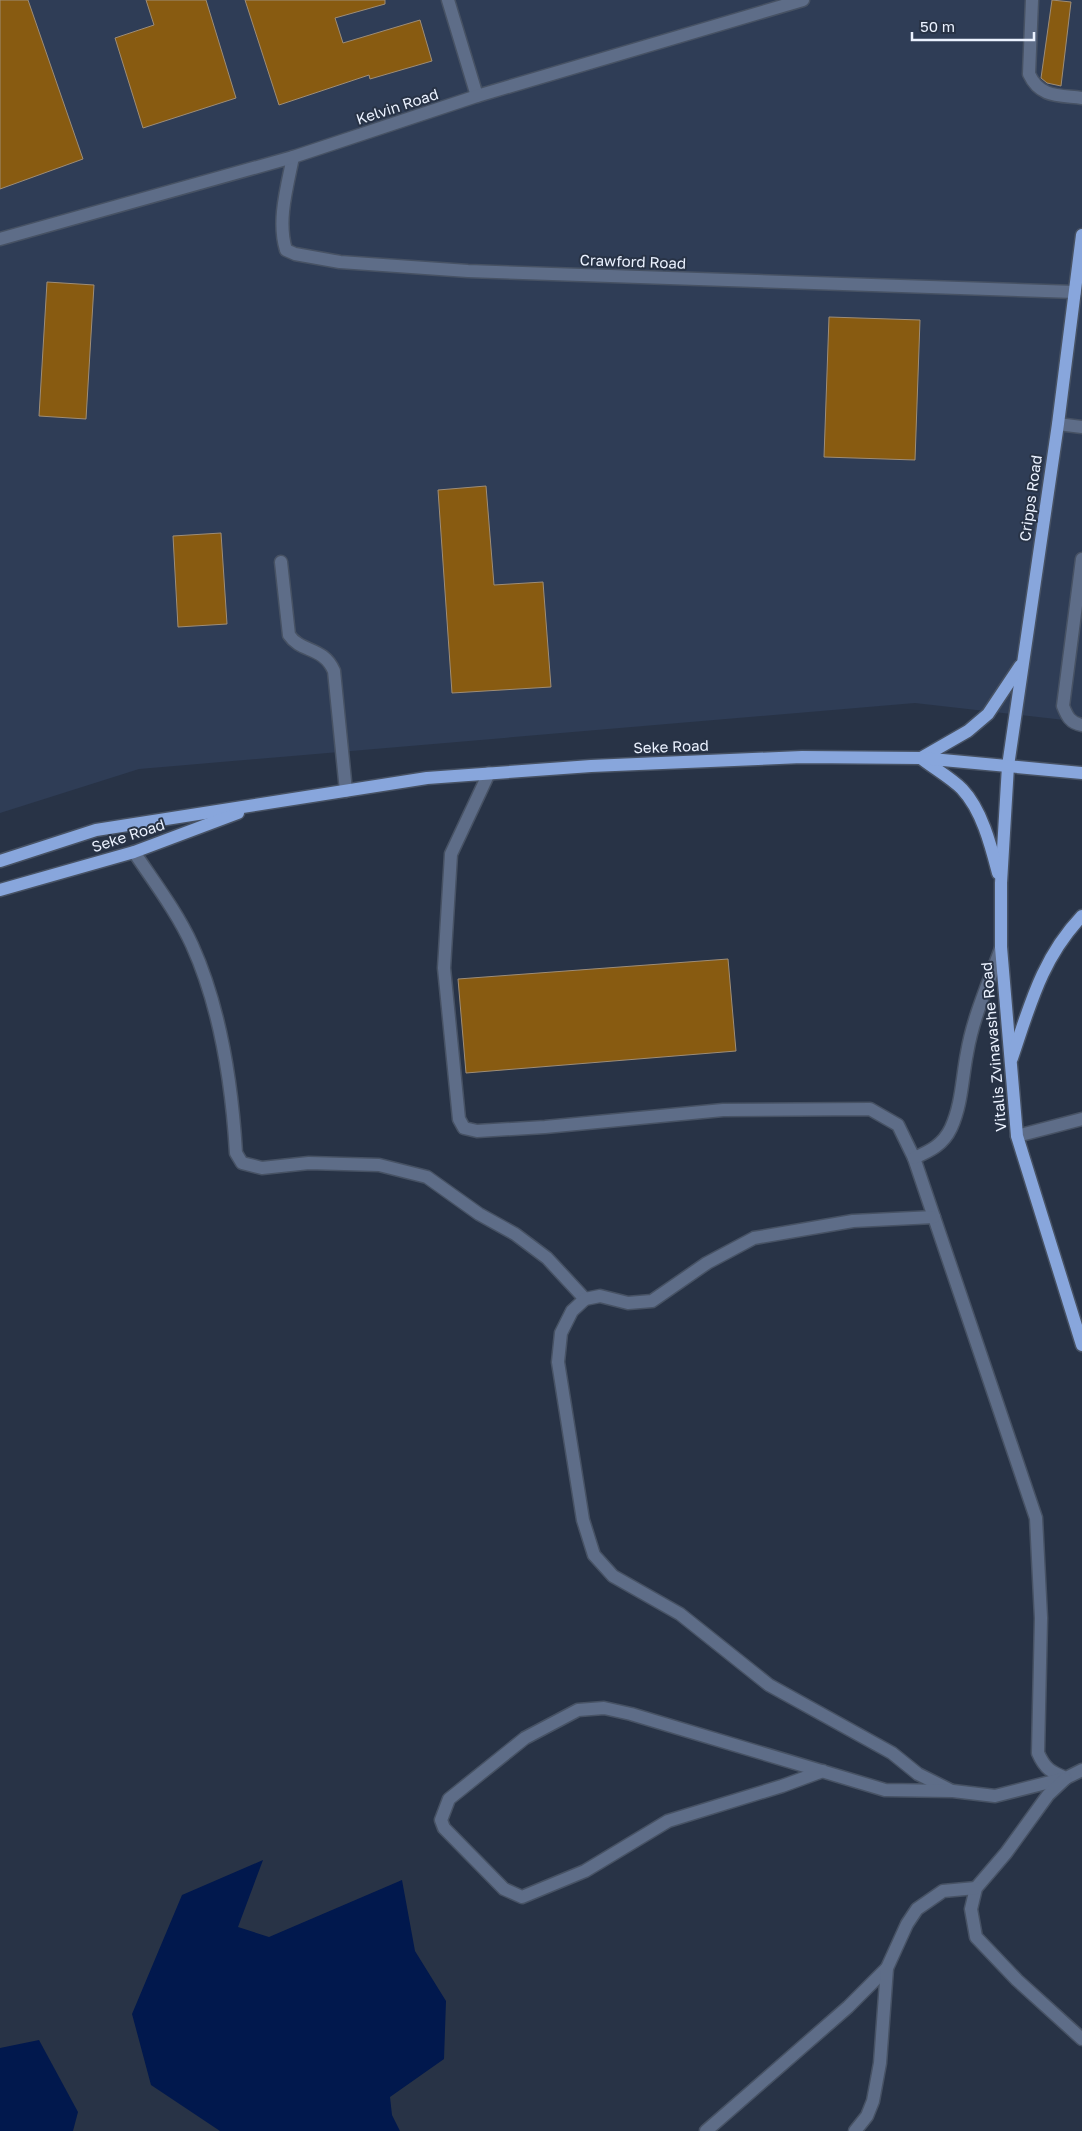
<svg xmlns="http://www.w3.org/2000/svg" width="1082" height="2131" font-family="'Golos Text',sans-serif">
<rect width="100%" height="100%" fill="#283346"/>
<polygon fill="#2f3d56" points="0,0 1082,0 1082,722 915,703 139,769 0,813"/>
<g fill="#01184d">
<polygon points="263,1860 238,1927 269,1937 402,1880 415,1951 446,2001 444,2059 390,2097 392,2115 400,2131 220,2131 151,2085 132,2014 182,1895"/>
<polygon points="39,2040 78,2112 73,2131 0,2131 0,2048"/>
</g>
<g fill="#885b11" stroke="#9e8d77">
<polygon points="0,0 28,0 83,159 0,189"/>
<polygon points="146,0 206,0 236,98 143,128 115,38 154,25"/>
<polygon points="245,0 385,0 385,4 335,18 343,43 420,20 432,61 370,79 369,75 279,105"/>
<polygon points="1052,0 1071,2 1061,86 1047,83 1041,78"/>
<polygon points="47,282 94,285 86,419 39,416"/>
<polygon points="829,317 920,320 915,460 824,457"/>
<polygon points="486,486 494,585 543,582 551,687 452,693 438,490"/>
<polygon points="221,533 227,624 178,627 173,536"/>
<polygon points="728,959 736,1051 466,1073 458,979"/>
</g>
<g fill="none" stroke-linecap="round" stroke-linejoin="round">
<g stroke="#475264" stroke-width="15">
<g id="minor">
<polyline points="448,0 477,96"/>
<path d="M 1032,0 L 1029,74 C 1040,98 1059,95 1082,98"/>
<path d="M 293,157 C 287,187 277,221 286,250 L 295,254 L 340,262 L 468,271 L 1075,292"/>
<polyline points="0,239 293,157 477,96 803,0"/>
<polyline points="1058,424 1082,427"/>
<path d="M 1082,559 L 1063,706 C 1067,716 1070,723 1082,725"/>
<path d="M 281,562 L 289,635 C 301,653 323,646 334,671 L 346,791"/>
<path d="M 489,773 L 451,854 L 444,968 L 459,1119 L 464,1128 L 477,1131 L 545,1127 L 723,1110 L 870,1109 L 898,1125 L 914,1158 L 1036,1518 L 1041,1618 L 1038,1753 C 1045,1769 1051,1772 1066,1778 L 1082,1770"/>
<path d="M 134,852 C 154,882 177,912 192,945 C 220,1007 232,1086 236,1153 L 242,1163 L 262,1168 L 309,1163 L 379,1165 L 427,1177 L 479,1214 L 515,1234 L 547,1258 L 585,1299"/>
<polyline points="1017,1136 1082,1119"/>
<path d="M 914,1158 C 930,1151 943,1145 951,1128 C 962,1104 962,1078 967,1053 C 973,1017 989,982 1001,948"/>
<polyline points="934,1217 853,1221 754,1238 707,1263 652,1301 628,1303 600,1296 585,1299 572,1311 561,1333 558,1362 583,1520 594,1555 613,1576 680,1614 769,1685 892,1753 918,1774 950,1790"/>
<polyline points="823,1771 782,1786 668,1821 585,1871 522,1897 504,1889 444,1828 441,1820 449,1799 525,1738 578,1710 604,1708 631,1714 885,1790 953,1791 995,1796 1066,1778"/>
<polyline points="1065,1779 1048,1795 1006,1853 976,1888 971,1909 976,1937 1017,1980 1082,2039"/>
<polyline points="706,2131 848,2007 887,1968"/>
<polyline points="855,2131 867,2116 873,2101 880,2063 887,1968 907,1924 917,1909 943,1891 976,1888"/>
</g>
</g>
<g stroke="#475264" stroke-width="15">
<g id="major">
<polyline points="1082,235 1058,424 1008,766 1001,883 1001,947 1017,1136 1082,1345"/>
<polyline points="921,758 968,731 988,714 1020,666"/>
<path d="M 922,759 C 935,769 951,778 962,789 C 982,810 991,846 998,873"/>
<polyline points="0,861 96,830 427,778 591,766 802,757 921,758 1082,773"/>
<polyline points="0,890 134,852 238,813"/>
<path d="M 1012,1058 C 1030,1005 1042,958 1082,916"/>
</g>
</g>
<use href="#minor" stroke="#5e6d88" stroke-width="12"/>
<use href="#major" stroke="#88a6dc" stroke-width="12"/>
</g>
<g text-anchor="middle" dominant-baseline="central" stroke-width="4" stroke-linejoin="round" paint-order="stroke">
<g font-size="15" fill="#ebf2ff" stroke="#283346">
<text transform="translate(397 106) rotate(-18)">Kelvin Road</text>
<text transform="translate(633 261) rotate(2)">Crawford Road</text>
<text transform="translate(1030 498) rotate(-82)">Cripps Road</text>
<text transform="translate(671 746) rotate(-2)">Seke Road</text>
<text transform="translate(128 835) rotate(-18)">Seke Road</text>
<text transform="translate(993 1047) rotate(-95)">Vitalis Zvinavashe Road</text>
</g>
</g>
<path d="M912 32v8h122v-8" fill="none" stroke="#ebf2ff" stroke-width="2.5"/>
<text x="920" y="32" font-size="15" fill="#ebf2ff" stroke="#283346" stroke-width="4" paint-order="stroke">50 m</text>
</svg>
